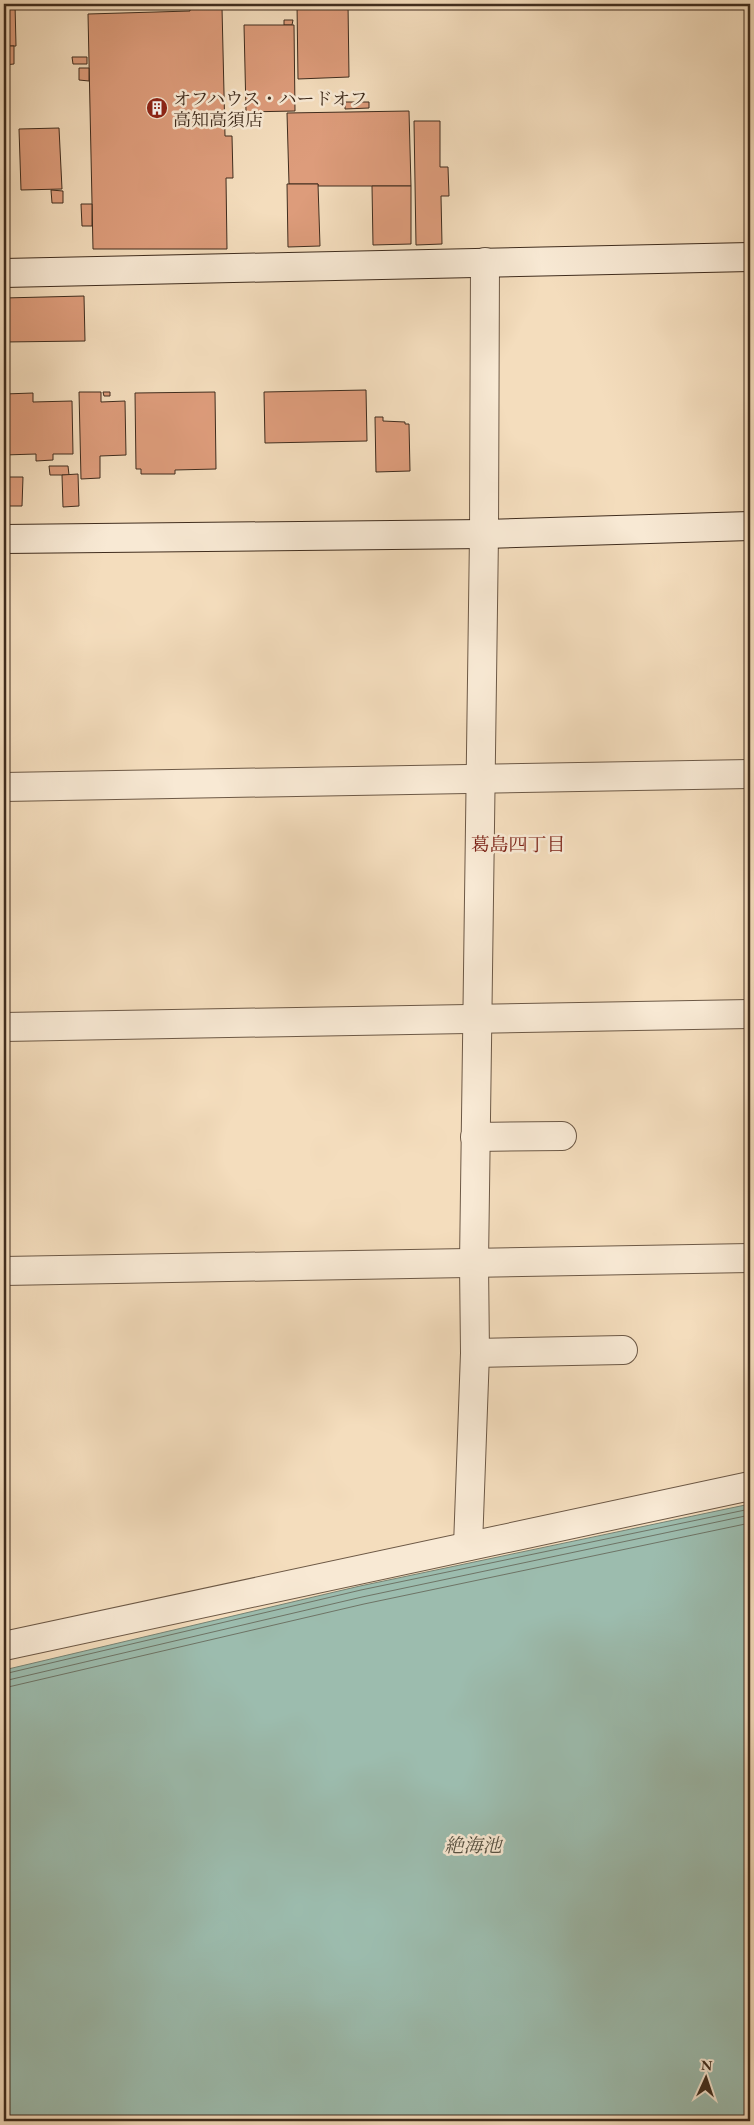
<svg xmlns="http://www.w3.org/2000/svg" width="754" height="2125" font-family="'EB Garamond','Noto Serif JP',serif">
<rect width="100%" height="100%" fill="#f4ddbd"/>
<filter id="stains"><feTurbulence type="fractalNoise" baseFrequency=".004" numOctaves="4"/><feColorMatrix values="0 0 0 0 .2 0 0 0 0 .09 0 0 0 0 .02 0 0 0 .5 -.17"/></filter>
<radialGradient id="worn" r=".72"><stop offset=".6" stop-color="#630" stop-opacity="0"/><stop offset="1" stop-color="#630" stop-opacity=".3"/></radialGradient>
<polygon fill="#9cbcae" stroke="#778374" points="750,1504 750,2121 4,2121 4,1670 360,1586"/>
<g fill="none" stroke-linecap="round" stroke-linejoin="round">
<g stroke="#6e7466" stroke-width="1">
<polyline points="4,1674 361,1590 750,1509"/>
<polyline points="4,1681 362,1597 750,1515"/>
<polyline points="4,1688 364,1604 750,1523"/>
</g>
</g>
<g fill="#dd9c7b" stroke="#402d1e">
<polygon points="4,4 15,4 16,46 4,46"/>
<polygon points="297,4 348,4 349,77 298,79"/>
<polygon points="190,8 222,8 225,136 232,136 233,178 226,178 227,249 93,249 88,14 190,11"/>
<polygon points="284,20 293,20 292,25 284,25"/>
<polygon points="244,25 294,25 295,111 246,112"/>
<polygon points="4,46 14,46 14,64 4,65"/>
<polygon points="72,57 87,57 87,64 73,64"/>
<polygon points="79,68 89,68 89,81 79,80"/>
<polygon points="345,102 369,102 369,108 345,109"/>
<polygon points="409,111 411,186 318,186 318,184 289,184 287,113"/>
<polygon points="414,121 440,121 440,167 448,167 449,196 441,196 442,244 416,245"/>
<polygon points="59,128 62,189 21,190 19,129"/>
<polygon points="287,184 318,184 320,246 288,247"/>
<polygon points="372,186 411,186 411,244 373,245"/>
<polygon points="51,190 63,191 63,203 52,203"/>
<polygon points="81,204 92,204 92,226 82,226"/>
<polygon points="84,296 85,341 4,342 4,298"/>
<polygon points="366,390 367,441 265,443 264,392"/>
<polygon points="79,392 101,392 101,402 125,401 126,455 100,456 100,478 81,479"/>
<polygon points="103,392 110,392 110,396 104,396"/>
<polygon points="215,392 216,469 175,470 175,474 141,474 141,469 136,469 135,393"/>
<polygon points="33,393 33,402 72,401 73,454 53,454 53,460 36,461 36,454 4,455 4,394"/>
<polygon points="375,417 383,417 383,421 405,422 405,424 409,424 410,471 376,472"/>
<polygon points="49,466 68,466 69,475 50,475"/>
<polygon points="78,474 79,506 63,507 62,475"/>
<polygon points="4,477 23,477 22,506 4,506"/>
</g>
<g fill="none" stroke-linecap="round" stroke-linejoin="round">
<g stroke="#6d5946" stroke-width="30">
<g id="street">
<polyline points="4,787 750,774"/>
<polyline points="4,1027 750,1014"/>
<polyline points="475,1137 562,1136"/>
<polyline points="4,1271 750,1258"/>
<polyline points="475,1353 623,1350"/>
<polyline points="468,1546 475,1353 474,1263 484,534 485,262"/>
<polyline points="4,1646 750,1486"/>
</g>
</g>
<g stroke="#402d1e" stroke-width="30">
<g id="secondary">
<polyline points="4,273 750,257"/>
<polyline points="4,539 484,534 750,526"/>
</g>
</g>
<use href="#street" stroke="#f8e9d4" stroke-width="28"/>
<use href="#secondary" stroke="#f8e9d4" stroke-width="28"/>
</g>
<defs>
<g id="building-disc" transform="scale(1.125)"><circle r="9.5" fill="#8f2418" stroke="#f8e9d4"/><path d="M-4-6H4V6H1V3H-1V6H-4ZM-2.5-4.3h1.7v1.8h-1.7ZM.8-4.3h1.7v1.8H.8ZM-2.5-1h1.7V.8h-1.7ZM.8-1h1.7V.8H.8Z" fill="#fff"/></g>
</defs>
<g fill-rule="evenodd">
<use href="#building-disc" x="157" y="108"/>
</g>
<g text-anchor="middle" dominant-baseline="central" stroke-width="5" stroke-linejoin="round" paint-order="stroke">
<g font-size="18" fill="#402d1e" stroke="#f8e9d4" text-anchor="start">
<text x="173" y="98">オフハウス・ハードオフ<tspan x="173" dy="21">高知高須店</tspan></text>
</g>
<g font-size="19" fill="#7a1f14" stroke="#f8e9d4">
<text x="518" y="844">葛島四丁目</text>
</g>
<g font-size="19" font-style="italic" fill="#575142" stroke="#f8e9d4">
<text x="473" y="1845">絶海池</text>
</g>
</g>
<rect width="754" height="2125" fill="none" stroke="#f4ddbd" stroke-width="20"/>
<rect x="5" y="5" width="744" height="2115" fill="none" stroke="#402d1e" stroke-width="2.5"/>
<rect x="10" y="10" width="734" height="2105" fill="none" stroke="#402d1e"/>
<g transform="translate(706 2078) rotate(3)" stroke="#f8e9d4" stroke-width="4" paint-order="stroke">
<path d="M0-4L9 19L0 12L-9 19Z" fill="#402d1e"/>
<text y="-8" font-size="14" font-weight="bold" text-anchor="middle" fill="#402d1e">N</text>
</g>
<rect width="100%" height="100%" filter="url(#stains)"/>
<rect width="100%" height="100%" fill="url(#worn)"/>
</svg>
